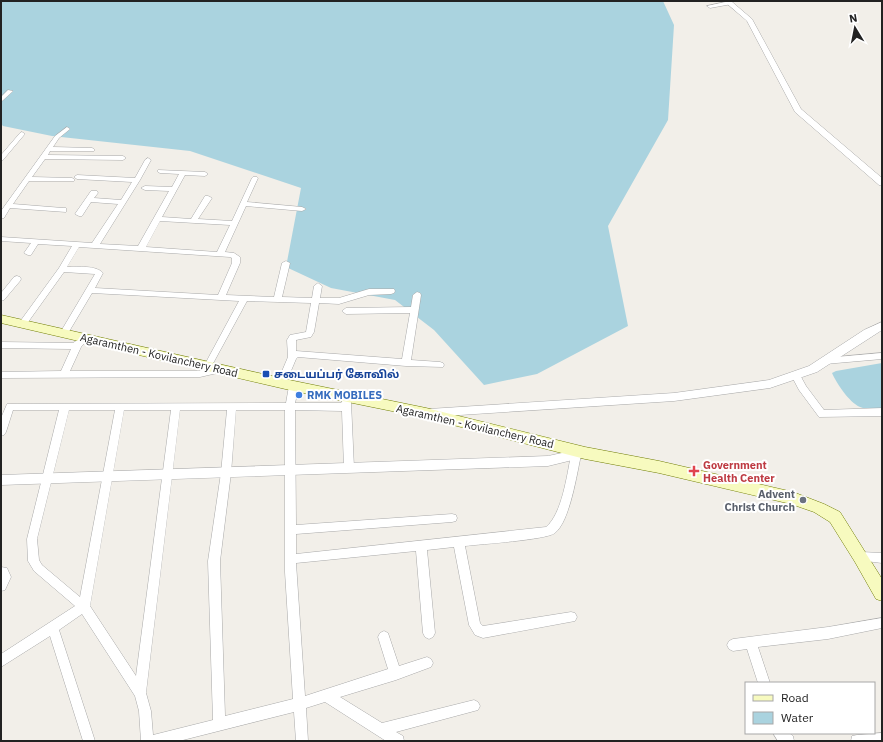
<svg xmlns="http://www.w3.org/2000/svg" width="883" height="742" font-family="'IBM Plex Sans','Noto Sans Tamil',sans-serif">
<rect width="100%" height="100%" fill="#f2efe9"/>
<g fill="#aad3df">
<polygon points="1,1 663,1 674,25 668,120 608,226 628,326 537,374 484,385 434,330 395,300 331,288 286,267 301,188 190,151 52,136 3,126 1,124"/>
<path d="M 882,363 L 882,409 C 876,409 866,410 860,407 C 849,402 837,384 832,373 L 836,371 Z"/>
</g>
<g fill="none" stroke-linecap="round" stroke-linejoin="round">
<g stroke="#a9a9a9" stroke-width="1">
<g id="minor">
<polygon points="730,1 732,2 732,4 710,8 707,6"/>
<polygon points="8,90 13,91 1,102 1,97"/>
<polygon points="67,127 70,129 59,138 53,147 92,148 94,149 94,151 50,151 48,155 123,156 126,158 123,160 45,159 32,177 72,178 74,179 74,181 29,181 13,204 63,208 66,208 66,212 10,208 4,218 1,218 1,211 55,136"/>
<polygon points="22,132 25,134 24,135 3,160 1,161 1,155 20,133"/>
<path d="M 148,158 L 151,160 L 140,180 L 100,244 L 138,246 L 169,191 L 145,190 L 141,188 L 145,186 L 172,187 L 179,174 L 160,173 L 158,172 L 158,170 L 205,172 L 208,174 L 205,176 L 185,175 L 162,217 L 191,219 L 205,196 L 208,196 L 212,198 L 198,219 L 232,221 L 252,178 L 253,177 L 257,177 L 258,178 L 247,202 L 302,207 L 306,209 L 302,211 L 246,206 L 225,252 L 234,253 L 240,257 L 240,263 L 226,295 L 274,297 L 282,263 L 286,261 L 290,263 L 282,297 L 312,298 L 314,286 L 318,283 L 322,286 L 320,298 L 339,298 L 369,289 L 394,289 L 395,291 L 394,293 L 391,294 L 369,295 L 339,304 L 319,303 L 314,332 L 311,337 L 296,340 L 296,351 L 402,359 L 410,313 L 346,314 L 342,311 L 346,308 L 411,307 L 413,295 L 417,292 L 420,293 L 421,295 L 411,360 L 440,362 L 443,363 L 444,365 L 443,367 L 406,366 L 298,357 L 296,359 L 285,385 L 279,385 L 277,383 L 288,357 L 287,340 L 290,335 L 306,332 L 311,303 L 247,301 L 210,369 L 223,366 L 226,367 L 227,369 L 226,371 L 200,377 L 1,378 L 1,372 L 61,371 L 71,349 L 1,348 L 1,342 L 73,343 L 85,335 L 89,338 L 81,347 L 70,371 L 200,371 L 208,369 L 204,366 L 239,301 L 92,293 L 67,335 L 64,336 L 60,333 L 95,274 L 64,272 L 26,325 L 23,326 L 19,323 L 59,268 L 72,246 L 38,244 L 31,255 L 28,255 L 24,253 L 31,243 L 1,241 L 1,237 L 92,243 L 118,204 L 91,202 L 82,216 L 79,216 L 75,214 L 91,191 L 97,191 L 98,193 L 94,198 L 121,200 L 132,182 L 77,179 L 74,177 L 77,175 L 135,178 L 145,160 ZM 160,221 L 230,225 L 217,252 L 146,247 ZM 79,247 L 230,257 L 232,258 L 232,263 L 218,295 L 95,288 L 103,273 C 96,265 78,267 67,267 Z"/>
<polygon points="17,276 20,277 21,279 20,281 4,300 1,301 1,293 14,277"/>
<polygon points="882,353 882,359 825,364 821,361 825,358"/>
<polygon points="796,372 799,373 806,386 824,410 882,408 882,416 819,417 799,390 791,375"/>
<path d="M 294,383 L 299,386 L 295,403 L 341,403 L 343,400 L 349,400 L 351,402 L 354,468 L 353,471 L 349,472 L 345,471 L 344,468 L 342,411 L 295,410 L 296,525 L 452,514 L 456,515 L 457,518 L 456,521 L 452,522 L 296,534 L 296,554 L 546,527 C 562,514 567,475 571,455 L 573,452 L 576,451 L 579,452 L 581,455 C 577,473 570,521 555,533 C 546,540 481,544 465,546 L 480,623 L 483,626 L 571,612 L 575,613 L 577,617 L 575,621 L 483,638 L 475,635 L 469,625 L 454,547 L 427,550 L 435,633 L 433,637 L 429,639 L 425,637 L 423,633 L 416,551 L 296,563 L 305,696 L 388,669 L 378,637 L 380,633 L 384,631 L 388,633 L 399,666 L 427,657 L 431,659 L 433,663 L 431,667 L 396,680 L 340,697 L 382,723 L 474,700 L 478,702 L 480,706 L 478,710 L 396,732 L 403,736 L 404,741 L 386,741 L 325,702 L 306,708 L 308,741 L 296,741 L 294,712 L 179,741 L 141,741 L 139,711 L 135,696 L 82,614 L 59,630 L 95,741 L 83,741 L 50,636 L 1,667 L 1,654 L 75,606 L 34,571 L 28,561 L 27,539 L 59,410 L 13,410 L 6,432 L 4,435 L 1,436 L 1,418 L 7,404 L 286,403 L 289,386 ZM 69,410 L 115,410 L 80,597 L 42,565 L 39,560 L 37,539 ZM 124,410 L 171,410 L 136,676 L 90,606 ZM 180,410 L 227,410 L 221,473 L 208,561 L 213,720 L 153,735 L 151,711 L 146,693 ZM 236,410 L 285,410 L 285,572 L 293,699 L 225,716 L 220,561 L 231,473 Z"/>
<polygon points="861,552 882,553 882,563 857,560 856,557 857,554"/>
<polygon points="1,567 7,568 11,577 5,590 1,591"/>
<polygon points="882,618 882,628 828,639 758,647 770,683 758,683 747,649 733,651 729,649 727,645 729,641 733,639 828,627"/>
<polygon points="773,733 789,733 793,736 794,741 778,741"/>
<polygon points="882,733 882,741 851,741 852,736 857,735"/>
</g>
</g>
<g stroke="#a9a9a9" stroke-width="1">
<g id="tertiary">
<polygon points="724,1 731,1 752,19 801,109 882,178 882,186 879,185 795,112 747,21"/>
<polygon points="882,322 882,330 817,372 770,388 674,401 429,417 425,416 423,413 425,410 429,409 674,393 769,380 809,366 864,330"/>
<polygon points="585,448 589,450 591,453 589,456 548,466 1,485 1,475 548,456"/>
</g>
</g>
<g stroke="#707d05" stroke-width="1">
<polygon id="secondary" points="1,315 294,381 426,408 585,447 659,461 793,492 824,504 840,512 882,579 882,601 876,599 855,562 830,522 814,512 791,504 659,473 585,459 426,418 294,391 1,323"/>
</g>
<use href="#minor" fill="#fff" fill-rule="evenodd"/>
<use href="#tertiary" fill="#fff" fill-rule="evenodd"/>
<use href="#secondary" fill="#f7fabf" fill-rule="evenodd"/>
</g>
<rect fill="#1a4fb4" stroke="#fff" stroke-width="1.5" x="262" y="370" width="8" height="8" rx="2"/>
<circle fill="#3f7fe0" stroke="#fff" stroke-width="1.5" cx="299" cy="395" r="4"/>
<path fill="#e0444e" stroke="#fff" stroke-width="1.5" d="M692 465h4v4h4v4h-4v4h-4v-4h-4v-4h4z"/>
<circle fill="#6b7280" stroke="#fff" stroke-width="1.5" cx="803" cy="500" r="4"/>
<g text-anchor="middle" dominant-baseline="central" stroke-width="4" stroke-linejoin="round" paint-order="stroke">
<g font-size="11" fill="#222" stroke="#fff">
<text transform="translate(159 355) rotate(13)">Agaramthen - Kovilanchery Road</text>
<text transform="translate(475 426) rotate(13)">Agaramthen - Kovilanchery Road</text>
</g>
<g font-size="11" font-weight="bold" fill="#164399" stroke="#fff" text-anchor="start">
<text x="274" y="374">சடையப்பர் கோவில்</text>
</g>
<g font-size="11" font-weight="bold" fill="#366cbe" stroke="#fff" text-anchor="start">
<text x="307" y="395">RMK MOBILES</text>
</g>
<g font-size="11" font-weight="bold" fill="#be3a42" stroke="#fff" text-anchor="start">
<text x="703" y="465">Government<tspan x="703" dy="13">Health Center</tspan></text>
</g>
<g font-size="11" font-weight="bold" fill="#5b616d" stroke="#fff" text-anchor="end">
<text x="795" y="494">Advent<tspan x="795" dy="13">Christ Church</tspan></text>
</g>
</g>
<rect width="883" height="742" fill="none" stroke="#222222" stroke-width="4"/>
<rect x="745" y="682" width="130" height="52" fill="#ffffff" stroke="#a7a7a7"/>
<rect x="753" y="695" width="20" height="6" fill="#f7fabf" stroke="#a7a7a7"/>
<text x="781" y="702" font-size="12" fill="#222222">Road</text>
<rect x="753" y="712" width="20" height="12" fill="#aad3df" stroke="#a7a7a7"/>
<text x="781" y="722" font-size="12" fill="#222222">Water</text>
<g transform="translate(855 28) rotate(350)" stroke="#ffffff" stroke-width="3" paint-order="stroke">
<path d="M0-3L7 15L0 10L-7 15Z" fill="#222222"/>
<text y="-6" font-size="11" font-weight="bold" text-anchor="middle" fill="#222222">N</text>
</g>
</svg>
